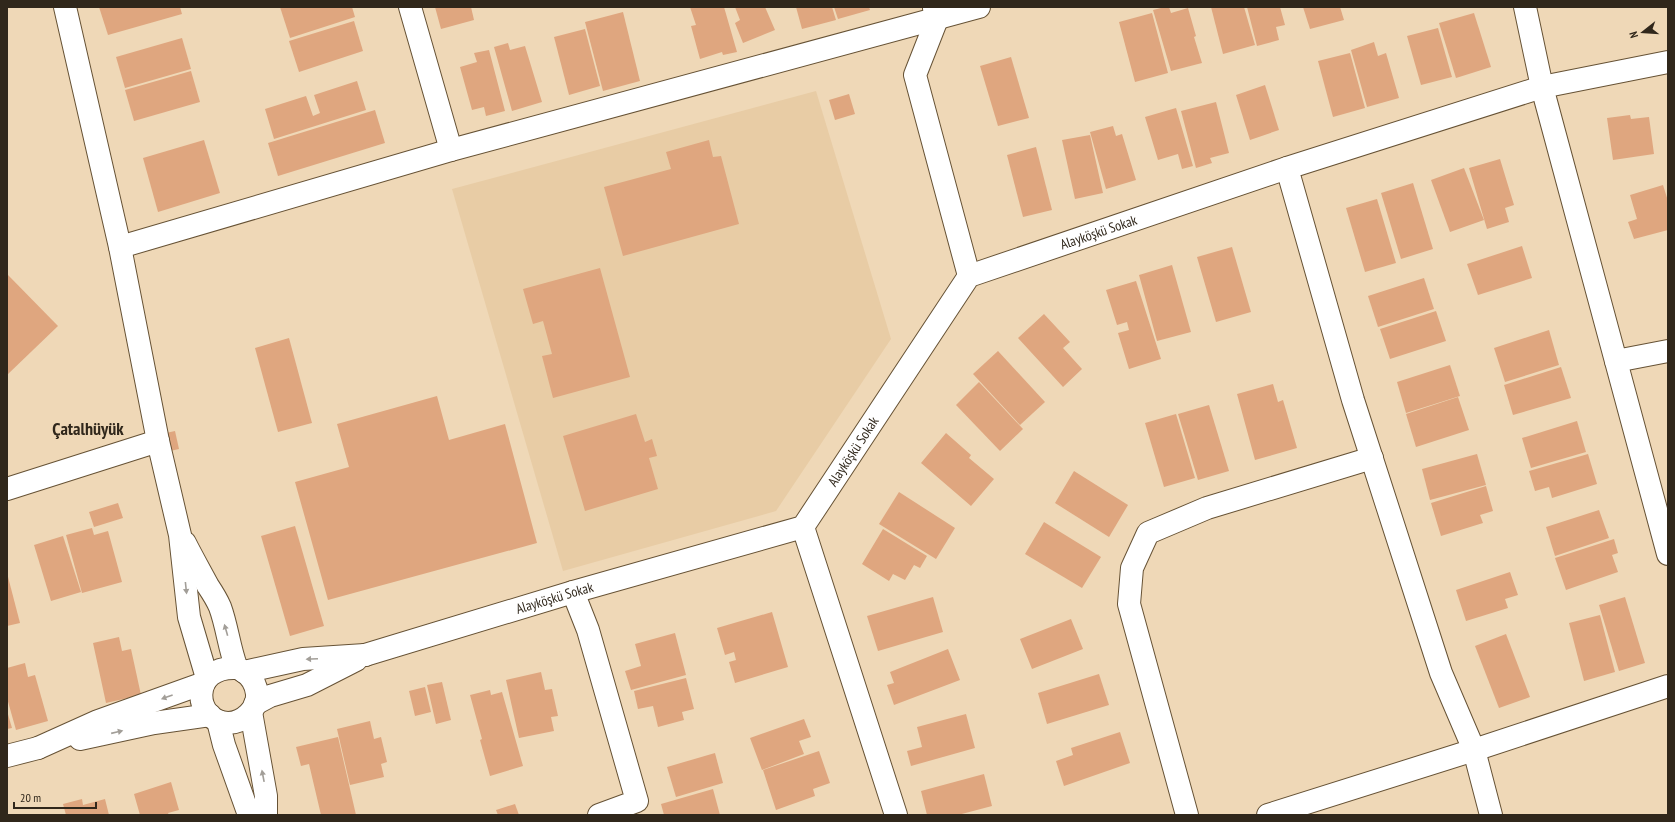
<svg xmlns="http://www.w3.org/2000/svg" width="1675" height="822" font-family="'PT Sans Narrow',sans-serif">
<rect width="100%" height="100%" fill="#efd8b7"/>
<polygon fill="#e8cca5" points="816,91 891,339 776,511 563,571 452,189"/>
<g fill="#dfa67f">
<polygon points="99,7 180,7 182,14 108,35"/>
<polygon points="280,7 352,7 355,17 290,38"/>
<polygon points="435,7 471,7 474,20 441,29"/>
<polygon points="690,7 724,7 737,52 723,55 722,52 700,59 691,26 696,25"/>
<polygon points="735,7 765,7 775,30 743,43 735,23 740,20"/>
<polygon points="796,7 832,7 836,20 802,29"/>
<polygon points="834,7 869,7 870,10 838,19"/>
<polygon points="1165,7 1169,7 1171,13 1188,8 1196,36 1194,37 1202,63 1171,71 1153,10"/>
<polygon points="1211,7 1244,7 1255,45 1223,54"/>
<polygon points="1247,7 1280,7 1285,25 1276,27 1279,40 1257,46"/>
<polygon points="1303,7 1340,7 1344,20 1310,29"/>
<polygon points="623,12 640,81 603,91 585,22"/>
<polygon points="1152,13 1168,73 1135,82 1119,22"/>
<polygon points="1474,13 1491,67 1456,78 1439,23"/>
<polygon points="354,21 363,51 299,72 289,41"/>
<polygon points="1438,28 1452,77 1421,85 1407,36"/>
<polygon points="585,29 600,86 569,95 554,37"/>
<polygon points="182,38 191,69 125,88 116,57"/>
<polygon points="1374,42 1378,56 1386,53 1399,98 1367,107 1351,50"/>
<polygon points="508,43 510,50 525,46 542,102 512,111 494,47"/>
<polygon points="489,50 505,111 486,116 484,107 472,110 460,67 477,62 474,53"/>
<polygon points="1350,53 1365,108 1333,117 1318,61"/>
<polygon points="1011,57 1029,118 998,126 980,66"/>
<polygon points="191,71 200,102 134,121 125,90"/>
<polygon points="357,81 366,110 274,139 265,109 306,96 313,116 320,113 314,95"/>
<polygon points="1265,85 1279,130 1250,140 1236,95"/>
<polygon points="849,94 855,114 835,120 829,100"/>
<polygon points="1216,102 1229,153 1210,158 1212,163 1196,168 1181,111"/>
<polygon points="1176,108 1193,166 1182,169 1178,154 1158,160 1145,117"/>
<polygon points="375,110 385,143 278,176 268,143"/>
<polygon points="1630,115 1631,119 1649,117 1654,154 1613,160 1607,118"/>
<polygon points="1113,126 1116,136 1122,134 1136,180 1106,189 1090,132"/>
<polygon points="1090,135 1103,193 1075,199 1062,140"/>
<polygon points="204,140 220,193 158,212 143,158"/>
<polygon points="709,140 713,157 721,156 739,224 623,256 604,187 671,169 666,152"/>
<polygon points="1036,147 1052,210 1023,217 1007,155"/>
<polygon points="1500,159 1514,205 1505,208 1509,222 1487,229 1469,168"/>
<polygon points="1464,168 1484,220 1450,232 1431,180"/>
<polygon points="1413,183 1433,249 1401,259 1381,193"/>
<polygon points="1663,185 1668,201 1668,230 1634,239 1628,222 1637,219 1630,195"/>
<polygon points="1377,199 1396,263 1365,272 1346,208"/>
<polygon points="1522,246 1532,278 1478,295 1467,264"/>
<polygon points="1232,247 1251,312 1216,322 1197,257"/>
<polygon points="1172,265 1191,332 1157,341 1139,275"/>
<polygon points="600,268 630,377 553,398 542,356 552,354 543,321 533,324 523,289"/>
<polygon points="8,275 58,326 7,375 7,276"/>
<polygon points="1424,278 1434,309 1378,327 1368,296"/>
<polygon points="1136,281 1161,359 1129,369 1118,333 1129,330 1127,322 1117,325 1106,290"/>
<polygon points="1436,311 1446,341 1390,359 1380,329"/>
<polygon points="1044,314 1070,342 1063,348 1082,369 1063,387 1018,338"/>
<polygon points="1549,330 1559,365 1505,382 1494,348"/>
<polygon points="289,338 312,423 278,432 255,348"/>
<polygon points="998,351 1045,402 1020,425 973,374"/>
<polygon points="1450,365 1460,396 1406,413 1397,382"/>
<polygon points="1561,367 1571,398 1513,415 1504,385"/>
<polygon points="979,382 1023,429 1000,451 956,405"/>
<polygon points="1273,384 1278,402 1283,400 1297,448 1255,460 1237,394"/>
<polygon points="437,396 449,440 505,424 537,543 328,600 295,482 349,467 337,424"/>
<polygon points="1458,397 1469,430 1416,447 1406,414"/>
<polygon points="1209,405 1229,471 1198,480 1178,414"/>
<polygon points="636,414 645,442 652,439 657,456 649,458 658,489 585,511 563,436"/>
<polygon points="1176,414 1195,478 1164,487 1145,423"/>
<polygon points="1577,421 1586,452 1531,468 1522,438"/>
<polygon points="175,431 179,449 161,453 157,435"/>
<polygon points="946,433 971,455 969,458 994,479 971,506 921,463"/>
<polygon points="1477,454 1486,485 1430,500 1422,469"/>
<polygon points="1588,454 1597,484 1552,498 1549,487 1535,491 1529,471"/>
<polygon points="1074,471 1128,505 1109,537 1055,503"/>
<polygon points="1486,486 1493,511 1480,515 1483,523 1441,536 1431,503"/>
<polygon points="899,492 955,528 936,559 879,524"/>
<polygon points="118,503 123,518 94,527 89,512"/>
<polygon points="1599,510 1609,538 1555,556 1546,527"/>
<polygon points="1044,522 1101,557 1082,588 1025,554"/>
<polygon points="295,526 324,626 290,636 261,536"/>
<polygon points="92,528 94,535 108,531 122,582 82,593 66,535"/>
<polygon points="883,529 927,556 920,568 914,565 905,580 893,574 889,581 862,564"/>
<polygon points="63,536 81,592 51,601 34,545"/>
<polygon points="1614,539 1618,553 1612,555 1618,572 1566,590 1555,558"/>
<polygon points="1510,572 1518,595 1505,599 1508,608 1466,621 1456,590"/>
<polygon points="7,573 20,623 7,626"/>
<polygon points="933,597 943,632 878,651 867,616"/>
<polygon points="1625,597 1645,663 1619,671 1599,605"/>
<polygon points="772,612 788,667 735,683 729,662 736,660 734,652 725,655 717,628"/>
<polygon points="1600,615 1615,672 1584,681 1569,623"/>
<polygon points="1071,619 1083,649 1032,669 1020,639"/>
<polygon points="675,633 686,675 631,690 625,671 641,666 635,644"/>
<polygon points="1506,634 1530,697 1499,708 1475,646"/>
<polygon points="119,637 122,651 131,649 141,695 106,703 93,643"/>
<polygon points="948,649 960,680 894,705 887,685 894,683 890,672"/>
<polygon points="25,663 28,677 35,675 48,721 16,730 7,698 7,668"/>
<polygon points="541,672 545,690 552,689 558,716 551,717 554,731 519,738 506,680"/>
<polygon points="1099,674 1109,705 1047,724 1038,693"/>
<polygon points="686,678 694,709 682,712 684,720 658,727 653,706 638,709 634,691"/>
<polygon points="442,682 451,720 436,724 427,685"/>
<polygon points="425,687 431,712 415,716 409,691"/>
<polygon points="490,690 491,695 502,692 523,766 490,776 480,740 482,739 470,695"/>
<polygon points="7,711 12,728 7,729"/>
<polygon points="966,714 975,748 911,766 907,751 922,747 917,727"/>
<polygon points="804,719 811,737 799,741 804,754 762,770 750,738"/>
<polygon points="370,721 374,739 381,737 387,762 381,764 384,777 350,785 337,729"/>
<polygon points="1120,732 1130,763 1064,786 1056,761 1073,755 1071,748"/>
<polygon points="338,737 356,815 321,815 309,764 301,766 296,747"/>
<polygon points="819,751 830,783 813,789 815,796 776,810 763,770"/>
<polygon points="715,753 723,783 676,797 667,767"/>
<polygon points="984,774 992,806 958,815 927,815 921,791"/>
<polygon points="171,782 179,810 168,813 169,815 140,815 134,794"/>
<polygon points="713,789 720,815 664,815 661,804"/>
<polygon points="82,799 83,805 105,799 109,815 66,815 63,804"/>
<polygon points="515,804 519,815 498,815 496,810"/>
</g>
<g fill="none" stroke-linecap="round" stroke-linejoin="round">
<g stroke="#665235" stroke-width="24">
<g id="minor">
<polyline points="410,7 451,150"/>
<polyline points="934,8 937,19 915,75 969,276"/>
<polyline points="120,247 451,150 979,7"/>
<polyline points="1616,361 1668,351"/>
<polyline points="7,489 158,441"/>
<polyline points="803,527 896,815"/>
<polyline points="573,592 588,630 637,801 599,815"/>
<path id="s1" d="M 365,655 L 573,592 L 803,527 L 969,276 L 1287,168"/>
<polyline points="7,756 38,748"/>
<polyline points="1187,815 1129,604 1132,568 1148,533 1207,508 1372,458"/>
<polyline points="1268,815 1474,750 1668,686"/>
<polyline points="1491,815 1474,750 1441,673 1353,400 1287,168 1542,87 1668,62"/>
</g>
</g>
<g stroke="#665235" stroke-width="24">
<g id="tertiary">
<polyline points="65,7 120,247 158,441 180,535 189,617 207,678"/>
<polyline points="1525,7 1542,87 1668,554"/>
<path d="M 185,543 C 192,557 200,571 208,586 C 212,592 217,600 220,607 C 227,626 229,647 236,666 C 238,669 240,669 243,671 C 251,676 256,684 257,694 C 258,709 243,723 228,723 C 193,722 189,665 237,668"/>
<polyline points="244,672 303,659 365,655"/>
<polyline points="255,704 270,696 307,685 356,660"/>
<polyline points="251,712 266,796 266,815"/>
<polyline points="218,721 224,745 249,815"/>
<polyline points="80,739 154,723 210,715"/>
<polyline points="38,748 98,721 204,683"/>
</g>
</g>
<use href="#minor" stroke="#fff" stroke-width="22"/>
<use href="#tertiary" stroke="#fff" stroke-width="22"/>
</g>
<defs><path id="oneway-solid" d="M-6-.8H1V-3.2L6.5 0L1 3.2V.8H-6Z"/></defs>
<g fill="#a29e98">
<use href="#oneway-solid" transform="translate(186 588) rotate(84)"/>
<use href="#oneway-solid" transform="translate(226 630) rotate(-106)"/>
<use href="#oneway-solid" transform="translate(312 659) rotate(177)"/>
<use href="#oneway-solid" transform="translate(167 697) rotate(160)"/>
<use href="#oneway-solid" transform="translate(117 732) rotate(-13)"/>
<use href="#oneway-solid" transform="translate(263 776) rotate(-101)"/>
</g>
<g text-anchor="middle" dominant-baseline="central" stroke-width="3" stroke-linejoin="round" paint-order="stroke">
<g font-size="14" fill="#30271b" stroke="#efd8b7">
<text stroke="none"><textPath href="#s1" startOffset="894">Alayköşkü Sokak</textPath></text>
<text stroke="none"><textPath href="#s1" startOffset="547">Alayköşkü Sokak</textPath></text>
<text stroke="none"><textPath href="#s1" startOffset="198">Alayköşkü Sokak</textPath></text>
</g>
<g font-size="18" font-weight="bold" fill="#30271b" stroke="#efd8b7">
<text x="88" y="428">Çatalhüyük</text>
</g>
</g>
<rect width="1675" height="822" fill="none" stroke="#30271b" stroke-width="16"/>
<g transform="translate(1643 32) rotate(253)" stroke="#efd8b7" stroke-width="3" paint-order="stroke">
<path d="M0-3L7 15L0 10L-7 15Z" fill="#30271b"/>
<text y="-6" font-size="11" font-weight="bold" text-anchor="middle" fill="#30271b">N</text>
</g>
<path d="M14 802v6h82v-6" fill="none" stroke="#30271b" stroke-width="2"/>
<text x="20" y="802" font-size="12" fill="#30271b" stroke="#efd8b7" stroke-width="3" paint-order="stroke">20 m</text>
</svg>
